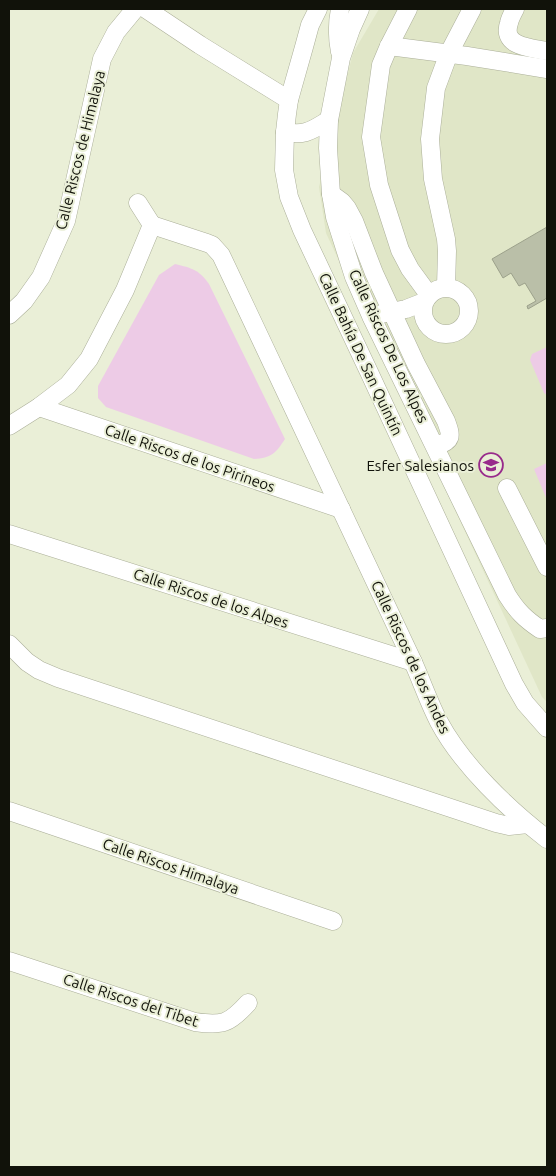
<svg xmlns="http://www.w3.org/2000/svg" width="556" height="1176" font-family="Ubuntu,sans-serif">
<rect width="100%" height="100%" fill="#eaefd7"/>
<polygon fill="#e0e6c7" points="379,9 547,9 547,702 542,697 326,233 319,187 353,53"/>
<g fill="#edcbe6">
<path d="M 175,264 C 192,268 199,270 209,284 L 285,439 C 276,453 271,458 254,459 L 106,407 L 98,398 L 98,386 L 159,275 Z"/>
<polygon points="547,347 547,395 544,393 530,360 532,354"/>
<polygon points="547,463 547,500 534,469"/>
</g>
<polygon fill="#babfa8" stroke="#9ca18b" points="547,227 547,298 528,309 527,306 536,301 525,283 519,286 511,273 503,278 492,259"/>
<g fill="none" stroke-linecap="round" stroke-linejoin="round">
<g stroke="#abaf99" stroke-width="19">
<g id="minor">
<polyline points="146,9 200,45 289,100"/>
<polyline points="318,9 310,25 304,47 289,100 287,114 285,132 284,170 289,197 302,230 369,372 514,684 525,703 547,728"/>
<path d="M 360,9 L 351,29 L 341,58 L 329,120 L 328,148 L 331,194 L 335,217 L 354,277 L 371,316 L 507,595 C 517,611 525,619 540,629 L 547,628"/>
<polyline points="408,9 389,46 381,65 371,137 379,185 400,250 410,269 429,295"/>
<path d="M 515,9 C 513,13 510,18 509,23 C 501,47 532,48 547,51"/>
<polyline points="389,46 467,56 547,69"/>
<path d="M 340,52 C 337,37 337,24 340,9"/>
<path d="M 285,132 C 306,136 312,130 329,120"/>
<path d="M 331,194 L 342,202 L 347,208 L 354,221 L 374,273 L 416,364 L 446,421 C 452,437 452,441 436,446"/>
<path d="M 152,225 L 207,243 L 212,245 L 221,255 L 413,662 C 422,682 429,703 439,722 C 462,765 508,809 547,839"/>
<polyline points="446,287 447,251 446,239 433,179 430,139 436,88 449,53 472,9"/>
<circle cx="446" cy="311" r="23"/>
<polyline points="381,314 406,309 424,302"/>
<polyline points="9,315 24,301 41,277 66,221 102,59 116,32 135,9"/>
<polyline points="39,407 341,509"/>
<polyline points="9,426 39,407 68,385 89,359 125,290 152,225 138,203"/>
<polyline points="507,488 547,567"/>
<polyline points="9,534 413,662"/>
<polyline points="9,644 27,662 39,670 58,678 496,823 509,826 528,824"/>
<polyline points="9,811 333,921"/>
<path d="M 9,961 L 195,1022 C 222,1026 229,1024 248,1003"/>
</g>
</g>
<use href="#minor" stroke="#fff" stroke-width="18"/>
</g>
<defs>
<g id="school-ring" transform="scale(1.25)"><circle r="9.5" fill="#eaefd7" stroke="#982b8b" stroke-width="1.5"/><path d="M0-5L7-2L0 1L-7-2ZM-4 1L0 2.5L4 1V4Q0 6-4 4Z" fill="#982b8b"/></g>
</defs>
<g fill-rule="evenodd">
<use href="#school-ring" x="491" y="465"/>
</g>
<g text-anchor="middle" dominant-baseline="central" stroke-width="4" stroke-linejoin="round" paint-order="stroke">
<g font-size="15" fill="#11120a" stroke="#eaefd7">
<text transform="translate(80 150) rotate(-76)">Calle Riscos de Himalaya</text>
<text transform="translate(389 346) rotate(65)">Calle Riscos De Los Alpes</text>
<text transform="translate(361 354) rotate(65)">Calle Bahía De San Quintín</text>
<text transform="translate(190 458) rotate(19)">Calle Riscos de los Pirineos</text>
<text transform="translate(211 598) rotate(18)">Calle Riscos de los Alpes</text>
<text transform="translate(411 657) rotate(65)">Calle Riscos de los Andes</text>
<text transform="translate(171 866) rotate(19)">Calle Riscos Himalaya</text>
<text transform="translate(131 1000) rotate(18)">Calle Riscos del Tibet</text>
</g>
<g font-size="15" fill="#11120a" stroke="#eaefd7" text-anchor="end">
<text x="474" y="465">Esfer Salesianos</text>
</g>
</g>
<rect width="556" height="1176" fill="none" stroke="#11120a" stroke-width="20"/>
</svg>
